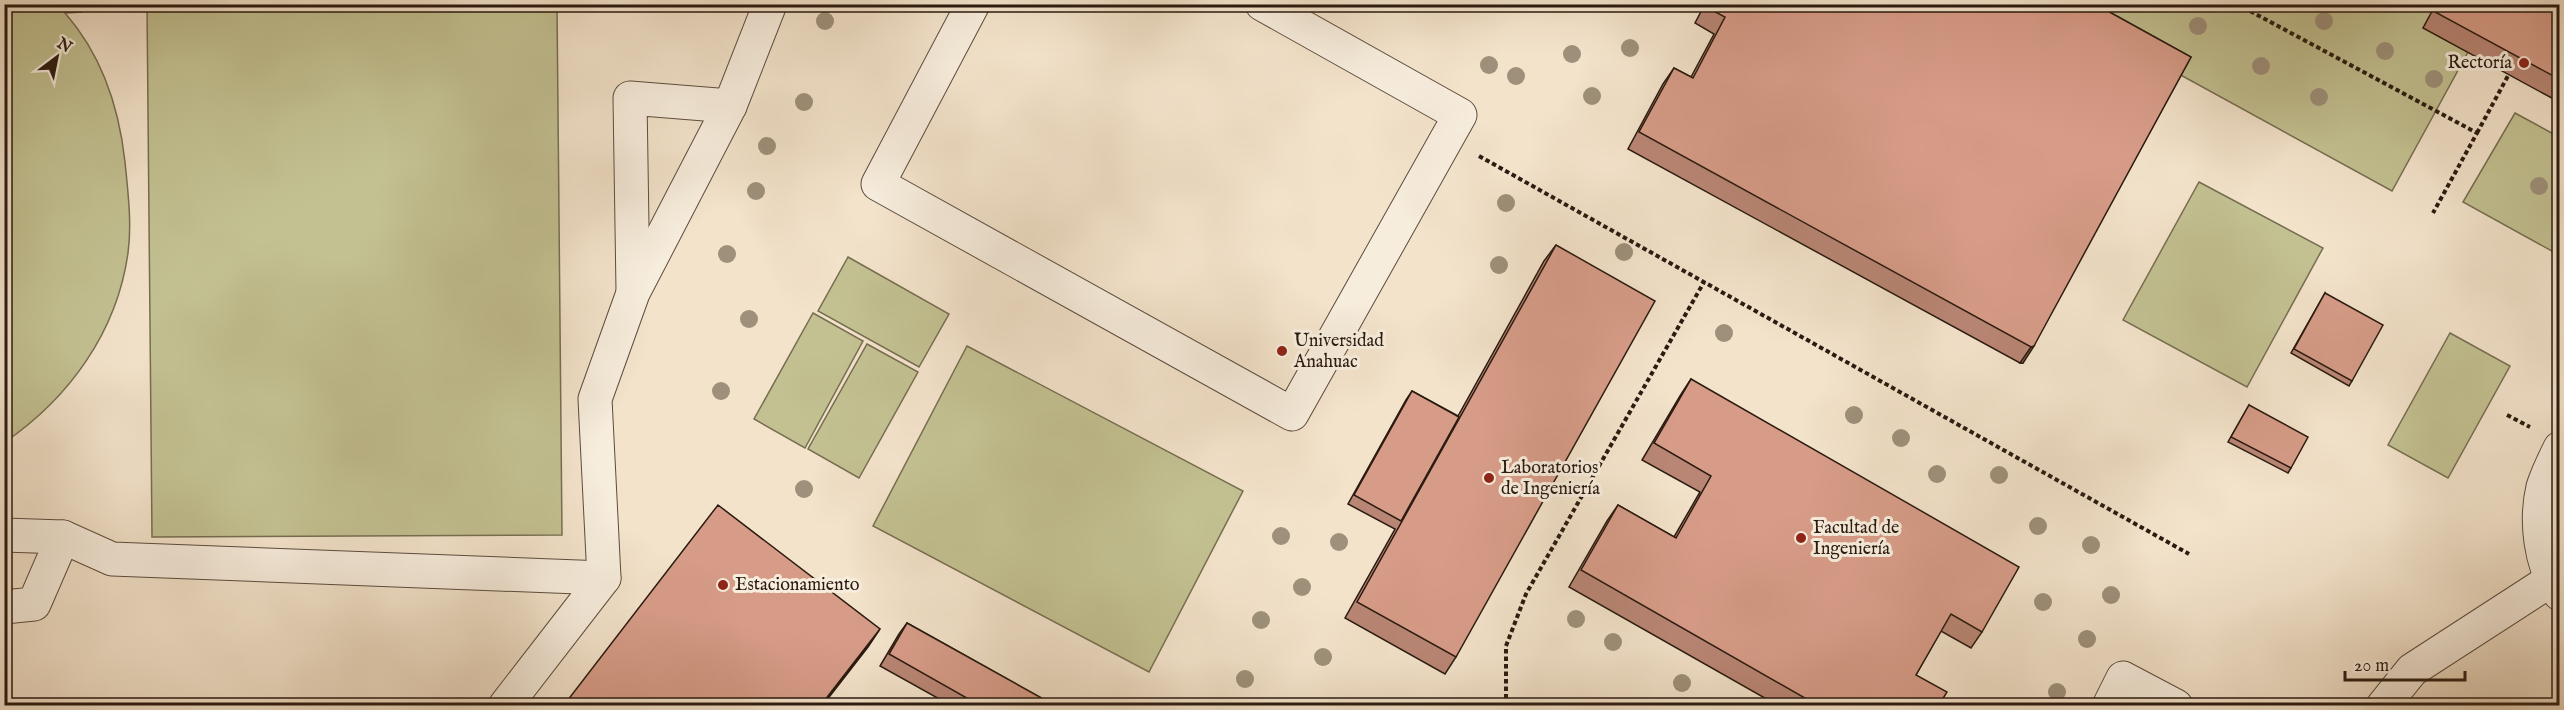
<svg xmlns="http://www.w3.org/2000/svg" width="2564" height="710" font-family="'IM FELL English',serif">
<rect width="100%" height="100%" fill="#f3e3cb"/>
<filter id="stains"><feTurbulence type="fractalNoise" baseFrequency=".00333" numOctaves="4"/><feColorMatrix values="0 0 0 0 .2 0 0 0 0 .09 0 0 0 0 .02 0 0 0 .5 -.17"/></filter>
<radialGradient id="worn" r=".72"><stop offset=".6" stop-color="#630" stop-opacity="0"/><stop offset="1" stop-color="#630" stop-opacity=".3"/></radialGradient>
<g fill="#c3c192" stroke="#766e51" stroke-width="1.5">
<path d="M 5,4 L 82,5 L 82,12 L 65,13 C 102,55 119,107 125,162 C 128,192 132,224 128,253 C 117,332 69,398 5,442 Z"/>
<polygon points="147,5 557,5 562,535 152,537"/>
<polygon points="2053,5 2436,5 2424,28 2468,52 2392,191"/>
<polygon points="2515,113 2559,137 2559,255 2463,202"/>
<polygon points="2199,182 2323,248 2247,387 2123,320"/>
<polygon points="848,257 949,314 919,367 818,311"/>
<polygon points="813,313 863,341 805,448 754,419"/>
<polygon points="2450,333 2510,366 2448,478 2388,445"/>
<polygon points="867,344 918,372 859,478 808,449"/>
<polygon points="967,346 1243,491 1149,672 873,526"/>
</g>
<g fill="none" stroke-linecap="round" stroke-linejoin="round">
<g stroke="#5c4c3f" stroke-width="35">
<g id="minor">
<polyline points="973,4 878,184 1292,414 1460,115 1262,4"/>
<polyline points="633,291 630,98 730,106"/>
<path d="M 2560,448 C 2554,460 2547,474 2543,487 C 2535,521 2540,564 2560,594"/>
<polyline points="4,535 63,537 112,559 604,578"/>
<polyline points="4,607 34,604 63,537"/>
<polyline points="505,706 604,578 595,399 633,293 730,106 770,4"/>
<polyline points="2109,706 2123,678 2176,706"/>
<polyline points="2383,706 2412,670 2551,580"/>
</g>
</g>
<g stroke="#2a1a10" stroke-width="4" stroke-dasharray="4.5 3" stroke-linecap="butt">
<polyline points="2237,4 2477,133 2433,213"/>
<polyline points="2477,133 2509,74"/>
<polyline points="1479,156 2189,554"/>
<polyline points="2507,415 2530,427"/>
<polyline points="1506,706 1506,646 1526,594 1704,282"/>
</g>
<use href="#minor" stroke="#f7eddd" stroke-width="33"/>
</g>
<g fill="#9e907a">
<circle cx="825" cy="21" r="9"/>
<circle cx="2324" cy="21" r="9"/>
<circle cx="2198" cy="26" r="9"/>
<circle cx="1630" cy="48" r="9"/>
<circle cx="2385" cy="51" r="9"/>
<circle cx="1572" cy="54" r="9"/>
<circle cx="1489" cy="65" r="9"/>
<circle cx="2261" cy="66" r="9"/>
<circle cx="1516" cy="76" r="9"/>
<circle cx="2434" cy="79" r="9"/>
<circle cx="1592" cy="96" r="9"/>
<circle cx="2319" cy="97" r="9"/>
<circle cx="804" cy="102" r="9"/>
<circle cx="767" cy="146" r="9"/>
<circle cx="2539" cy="186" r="9"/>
<circle cx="756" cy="191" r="9"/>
<circle cx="1506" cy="203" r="9"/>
<circle cx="1624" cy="252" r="9"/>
<circle cx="727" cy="254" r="9"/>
<circle cx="1499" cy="265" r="9"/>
<circle cx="749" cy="319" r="9"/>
<circle cx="1724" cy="333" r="9"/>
<circle cx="721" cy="391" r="9"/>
<circle cx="1854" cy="415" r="9"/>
<circle cx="1901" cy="438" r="9"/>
<circle cx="1937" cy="474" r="9"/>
<circle cx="1999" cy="475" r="9"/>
<circle cx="804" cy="489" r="9"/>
<circle cx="2038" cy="526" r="9"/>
<circle cx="1281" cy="536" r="9"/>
<circle cx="1339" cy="542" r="9"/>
<circle cx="2091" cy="545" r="9"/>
<circle cx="1302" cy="587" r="9"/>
<circle cx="2111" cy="595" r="9"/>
<circle cx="2043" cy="602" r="9"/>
<circle cx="1576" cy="619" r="9"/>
<circle cx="1261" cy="620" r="9"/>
<circle cx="2087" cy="639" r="9"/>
<circle cx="1613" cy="642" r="9"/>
<circle cx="1323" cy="657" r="9"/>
<circle cx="1245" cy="679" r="9"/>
<circle cx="1682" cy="683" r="9"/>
<circle cx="2057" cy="692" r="9"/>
</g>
<g fill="#b98675" stroke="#2a1a10" stroke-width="1.5">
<polygon points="1705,4 2095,4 2191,57 2023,363 2020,363 1628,149 1663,84 1674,68 1691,77 1714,34 1695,23"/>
<polygon points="2436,4 2559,4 2559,102 2423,28"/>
<polygon points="1556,245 1456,657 1445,674 1345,618 1395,529 1348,504 1406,400 1412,391 1458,416 1544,261"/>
<polygon points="2325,293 2352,381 2349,386 2291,353"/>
<polygon points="1691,379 1982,632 1971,648 1941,631 1916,675 1939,705 1777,705 1569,587 1607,521 1618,505 1674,537 1700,492 1642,460 1680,396"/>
<polygon points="2249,405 2291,468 2288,473 2228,442"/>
<polygon points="907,623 1054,705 950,705 880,666 899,634"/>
</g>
<g fill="#966d5f" stroke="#2a1a10" stroke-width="1.5">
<polygon points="2034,346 2023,363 2020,363 2031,347"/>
<polygon points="880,629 868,647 823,705 821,705"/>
</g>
<g fill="#d79c88" stroke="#2a1a10" stroke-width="1.5">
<polygon points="1707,4 2095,4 2191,57 2034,346 2031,347 1639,132 1674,68 1693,78 1725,17 1706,7"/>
<polygon points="2439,4 2559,4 2559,79 2435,12"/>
<polygon points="1556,245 1655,301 1456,657 1357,602"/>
<polygon points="2325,293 2383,325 2352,381 2294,349"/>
<polygon points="1691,379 2019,567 1982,632 1951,614 1916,675 1947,692 1939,705 1817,705 1581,570 1618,505 1676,538 1711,476 1654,443"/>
<polygon points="1412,391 1459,417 1401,521 1354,495"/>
<polygon points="2249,405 2308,437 2291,468 2231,437"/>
<polygon points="718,505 880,629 821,705 564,705"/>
<polygon points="907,623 1054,705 979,705 889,654"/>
</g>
<g fill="#8f2418" stroke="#f7eddd" stroke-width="2">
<circle cx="2524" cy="63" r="6"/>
<circle cx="1282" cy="351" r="6"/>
<circle cx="1489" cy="478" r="6"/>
<circle cx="1801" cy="538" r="6"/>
<circle cx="723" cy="585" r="6"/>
</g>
<g text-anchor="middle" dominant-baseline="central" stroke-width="6" stroke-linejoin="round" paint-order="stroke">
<g font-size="18" fill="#2a1a10" stroke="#f7eddd" text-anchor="start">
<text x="2512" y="63" text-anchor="end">Rectoría</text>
<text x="1294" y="341">Universidad<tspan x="1294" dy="21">Anahuac</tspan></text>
<text x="1501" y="468">Laboratorios<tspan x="1501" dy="21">de Ingeniería</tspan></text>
<text x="1813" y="528">Facultad de<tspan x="1813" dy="21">Ingeniería</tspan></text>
<text x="735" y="585">Estacionamiento</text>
</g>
</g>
<rect width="2564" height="710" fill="none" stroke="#f3e3cb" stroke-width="24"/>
<rect x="6" y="6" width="2552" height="698" fill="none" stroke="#2a1a10" stroke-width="3"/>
<rect x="12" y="12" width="2540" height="686" fill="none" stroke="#2a1a10" stroke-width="1.5"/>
<g transform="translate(57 57) rotate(32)" stroke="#f7eddd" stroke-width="4.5" paint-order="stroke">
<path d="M0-4.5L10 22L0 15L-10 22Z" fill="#2a1a10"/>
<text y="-9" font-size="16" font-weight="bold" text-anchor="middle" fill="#2a1a10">N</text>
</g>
<path d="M2345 671v9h120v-9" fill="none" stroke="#2a1a10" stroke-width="3"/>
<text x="2354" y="671" font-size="18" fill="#2a1a10" stroke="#f7eddd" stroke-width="4.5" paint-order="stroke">20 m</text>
<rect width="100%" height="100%" filter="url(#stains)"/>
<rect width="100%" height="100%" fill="url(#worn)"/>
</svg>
